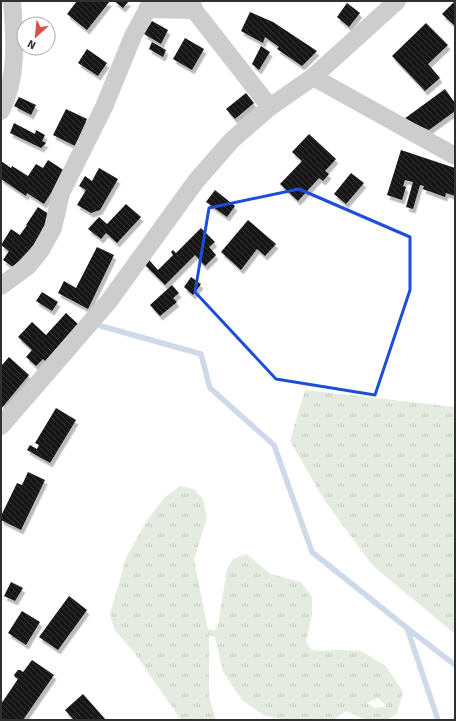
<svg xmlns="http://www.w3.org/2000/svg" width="456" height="721" font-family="Signika,sans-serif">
<defs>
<pattern id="grass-tufts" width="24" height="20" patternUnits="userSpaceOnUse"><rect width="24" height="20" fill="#e4ebdf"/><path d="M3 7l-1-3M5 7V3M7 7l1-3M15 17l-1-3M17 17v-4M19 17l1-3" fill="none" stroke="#c4cac0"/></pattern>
<pattern id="building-back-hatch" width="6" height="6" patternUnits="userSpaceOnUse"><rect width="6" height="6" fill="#171717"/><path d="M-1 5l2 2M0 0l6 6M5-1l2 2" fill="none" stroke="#303030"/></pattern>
<filter id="shadow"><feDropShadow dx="2.5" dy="4.5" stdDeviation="0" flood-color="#0004"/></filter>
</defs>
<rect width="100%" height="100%" fill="#fff"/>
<g fill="url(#grass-tufts)" fill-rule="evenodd">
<polygon points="305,390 455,407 455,634 372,565 323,498 290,441"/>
<path d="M 180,486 L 194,489 L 203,499 L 207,518 L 194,559 L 208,629 L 214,631 L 218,625 L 227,569 L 233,559 L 246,554 L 271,574 L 301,582 L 312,597 L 312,615 L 306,642 L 311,650 L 320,651 L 342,650 L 361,651 L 386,666 L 403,692 L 397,714 L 386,720 L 367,720 L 346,711 L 334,720 L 285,720 L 263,715 L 242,700 L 223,672 L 215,637 L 209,635 L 209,697 L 216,720 L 181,720 L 134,652 L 114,629 L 110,614 L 126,558 L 146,522 L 164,498 ZM 378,698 L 387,706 L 375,708 L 367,703 Z"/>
</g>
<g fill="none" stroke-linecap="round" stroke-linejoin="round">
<g stroke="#cedae9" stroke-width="5.5">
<polyline points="101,326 201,354 210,388 274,445 312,552 407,628 438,720"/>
<polyline points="407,628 455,665"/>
</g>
</g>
<g fill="url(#building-back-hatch)" filter="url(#shadow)">
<polygon points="77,1 110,1 87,30 67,14"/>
<polygon points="114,1 129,1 123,8"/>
<polygon points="455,1 455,26 442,14"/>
<polygon points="347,3 360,13 349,27 337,17"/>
<polygon points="250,12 273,22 317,51 302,66 277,49 279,47 265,37 263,43 241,31"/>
<polygon points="152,21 168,30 161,44 144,34"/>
<polygon points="426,23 448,45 428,64 440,78 425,91 392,56"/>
<polygon points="185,38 204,49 192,70 173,59"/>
<polygon points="152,42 166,50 163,57 149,49"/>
<polygon points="261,46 270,52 259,70 252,64"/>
<polygon points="87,49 107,63 98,76 78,63"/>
<polygon points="445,89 455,103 455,111 429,130 404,119"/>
<polygon points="246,93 254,103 235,119 226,109"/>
<polygon points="19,97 36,105 31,115 14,106"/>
<polygon points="66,109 87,119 79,137 82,138 77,147 53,135"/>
<polygon points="14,123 35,134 36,130 45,135 42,141 46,143 41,148 10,133"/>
<polygon points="309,134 336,159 325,171 329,174 323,181 319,178 298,201 280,184 302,161 292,152"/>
<polygon points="401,150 455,168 455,196 446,193 445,197 423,189 424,186 420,185 413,209 406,207 413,182 405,180 403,186 406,187 402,200 387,195"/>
<polygon points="48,160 65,171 44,204 27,193 26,196 1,179 1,161 11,168 12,166 28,176 36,164 43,168"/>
<polygon points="99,168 118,179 100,210 91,213 77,205 86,190 79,186 85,176 92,181"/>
<polygon points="351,173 364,183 346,204 334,194"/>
<polygon points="215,190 235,206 227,217 206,202"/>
<polygon points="126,204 141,217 117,243 106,233 101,239 88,229 99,217 107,224"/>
<polygon points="38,207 52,216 32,247 13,267 3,260 9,251 1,245 11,229 20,235 27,225 26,225"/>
<polygon points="248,220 276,244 265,256 257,249 241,270 221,252"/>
<polygon points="201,228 215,242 209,247 216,255 205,266 195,255 165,285 145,265 149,260 158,270 173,255 171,252 173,250 176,253"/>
<polygon points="97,247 114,255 88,309 58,293 64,281 76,288"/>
<polygon points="191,277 201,284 193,295 184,287"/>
<polygon points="172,285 179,293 173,298 177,302 160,316 150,305"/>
<polygon points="42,292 58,302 52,311 36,301"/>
<polygon points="66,313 78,324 45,361 43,359 36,366 26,357 32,350 18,337 32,322 46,335"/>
<polygon points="9,357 29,375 1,409 1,366"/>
<polygon points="56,408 76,420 50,463 27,450 30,445 37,449 39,445 35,443"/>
<polygon points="28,472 45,480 21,530 1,520 1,516 17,483 22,485"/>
<polygon points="11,582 23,588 15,601 4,596"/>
<polygon points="69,596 87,610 58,650 39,637"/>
<polygon points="22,611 40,622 26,645 8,633"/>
<polygon points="32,660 54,675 23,720 1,720 1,704 18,679 15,677 14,675 18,670 20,670 23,672"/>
<polygon points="83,694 106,720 74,720 65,710"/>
</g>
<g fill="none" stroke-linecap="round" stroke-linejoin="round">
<g stroke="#cdcdcd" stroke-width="18">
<polyline points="192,1 194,10 270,107"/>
<polyline points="147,9 194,10"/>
<polyline points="313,77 455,156"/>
<path d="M 1,111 C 18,77 15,38 12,1"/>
<polyline points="1,286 28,266 41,250 53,228 61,193 104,107 133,36 152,1"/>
<polyline points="1,426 109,301 196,181 232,140 270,107 313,77 397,1"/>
</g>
</g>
<path fill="none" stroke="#1d4ed8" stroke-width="3" stroke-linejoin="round" d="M 299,189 L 410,237 L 410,290 L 375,395 L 276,379 L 195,292 L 209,208 Z"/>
<rect width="456" height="721" fill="none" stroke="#303030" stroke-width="4"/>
<g transform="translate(36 36) rotate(207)"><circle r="19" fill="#ffffff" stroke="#acacac"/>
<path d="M0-3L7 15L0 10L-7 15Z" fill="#d45345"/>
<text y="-6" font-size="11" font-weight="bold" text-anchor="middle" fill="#303030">N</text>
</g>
</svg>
